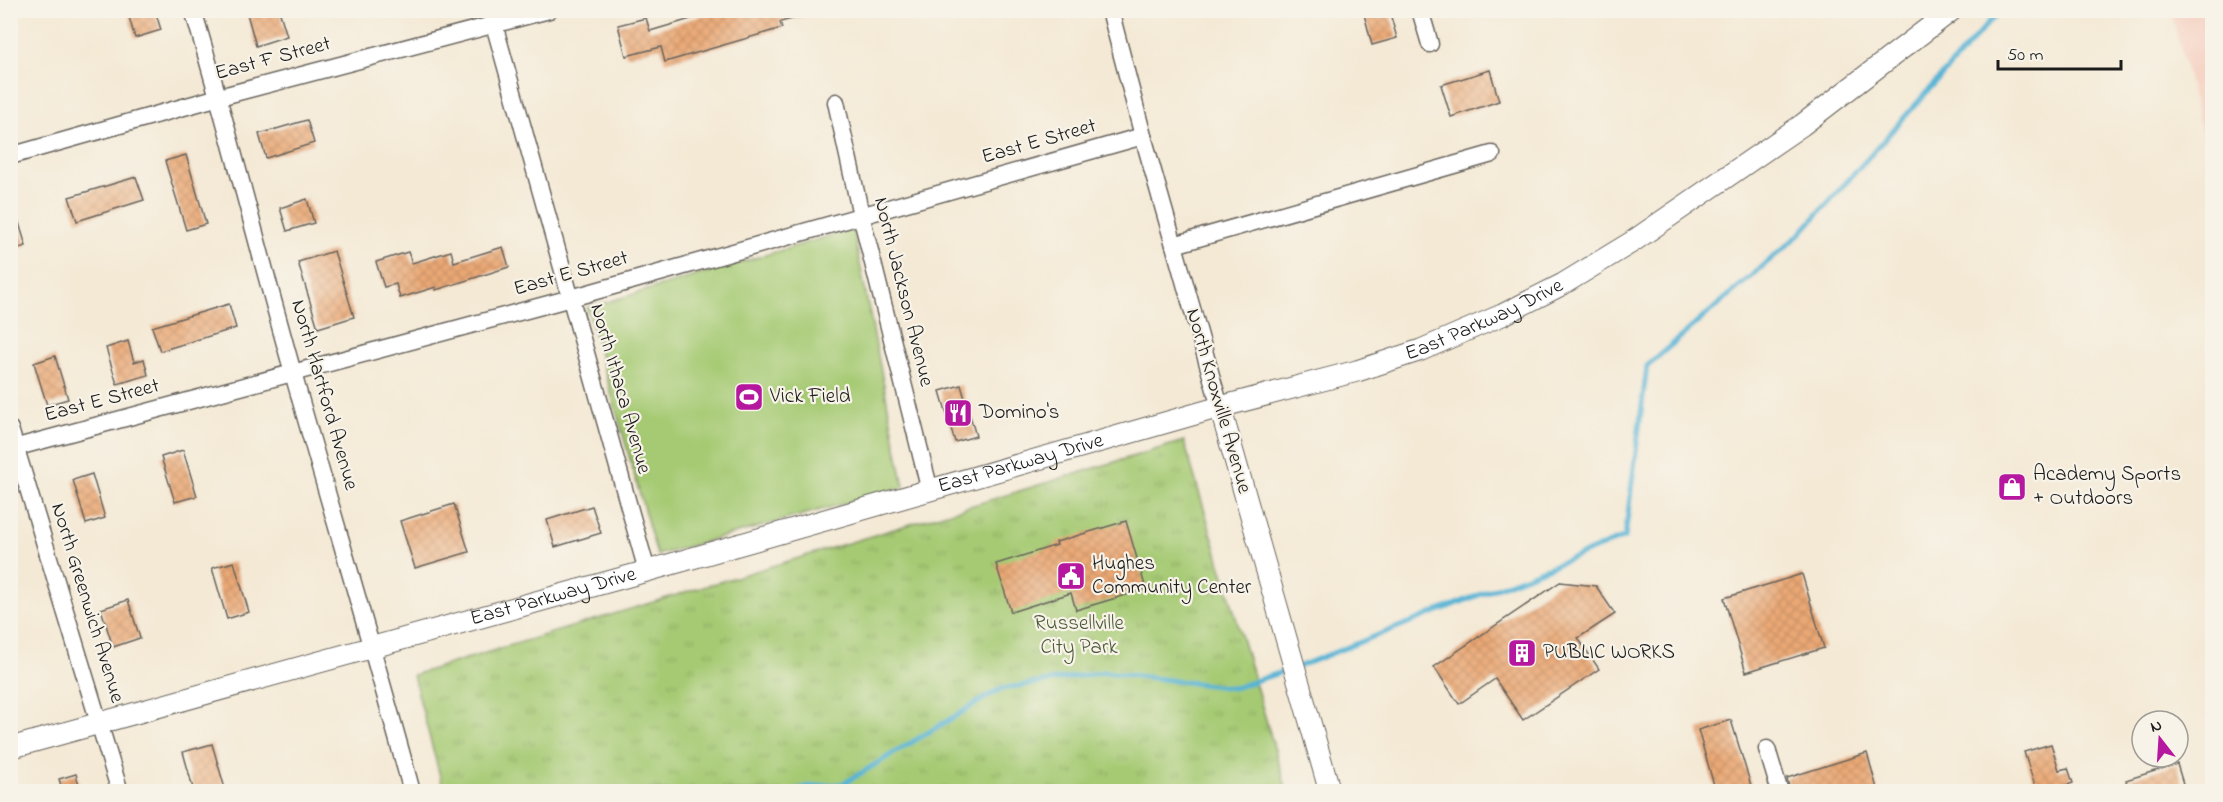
<svg xmlns="http://www.w3.org/2000/svg" width="2223" height="802" font-family="'Indie Flower',sans-serif">
<defs>
<pattern id="grass-tufts" width="24" height="20" patternUnits="userSpaceOnUse" patternTransform="scale(1.5)"><rect width="24" height="20" fill="#a6ca73"/><path d="M3 7l-1-3M5 7V3M7 7l1-3M15 17l-1-3M17 17v-4M19 17l1-3" fill="none" stroke="#8ead63"/></pattern>
<pattern id="building-cross-hatch" width="8" height="8" patternUnits="userSpaceOnUse" patternTransform="scale(1.5)"><rect width="8" height="8" fill="#eaa875"/><path d="M0 0l8 8M0 8l8-8" fill="none" stroke="#c89065"/></pattern>
</defs>
<rect width="100%" height="100%" fill="#f7f3e8"/>
<filter id="ink" filterUnits="userSpaceOnUse"><feTurbulence type="fractalNoise" baseFrequency=".0167" numOctaves="2"/><feDisplacementMap in="SourceGraphic" scale="12" xChannelSelector="R" yChannelSelector="G"/><feConvolveMatrix kernelMatrix="1 2 1 2 8 2 1 2 1" color-interpolation-filters="sRGB"/></filter>
<filter id="wash" filterUnits="userSpaceOnUse"><feTurbulence type="fractalNoise" baseFrequency=".008" numOctaves="4" result="noise"/><feDisplacementMap in="SourceGraphic" scale="24" xChannelSelector="R" yChannelSelector="G"/><feGaussianBlur stdDeviation="1.35" result="paint"/><feColorMatrix in="noise" values="0 0 0 0 0 0 0 0 0 0 0 0 0 0 0 0 0 1.4 0 .05"/><feComposite in="paint" operator="in"/></filter>
<g filter="url(#wash)">
<rect width="100%" height="100%" fill="#f4e9d5"/>
<polygon fill="#f6d2c3" points="2171,11 2212,11 2212,172"/>
<polygon fill="url(#grass-tufts)" stroke="#617348" stroke-width="1.5" points="1184,441 1287,791 444,791 413,675"/>
<polygon fill="#a6ca73" stroke="#617348" stroke-width="1.5" points="853,229 904,487 657,555 587,308"/>
<g fill="none" stroke-linecap="round" stroke-linejoin="round">
<g stroke="#56b4d5" stroke-width="5">
<polyline points="1300,666 1625,537 1647,366 1800,234 1992,19 2003,10"/>
<polyline points="792,792 806,787 843,784 1000,689 1105,672 1234,688 1291,669"/>
</g>
</g>
<g id="blocks">
<g fill="url(#building-cross-hatch)">
<polygon points="127,10 155,10 161,30 135,38"/>
<polygon points="246,10 279,10 287,36 256,46"/>
<polygon points="721,10 807,10 808,15 780,22 782,28 665,62 661,47 626,56 618,25 646,18 650,31"/>
<polygon points="1363,10 1389,10 1397,38 1372,45"/>
<polygon points="1490,70 1499,101 1451,117 1441,85"/>
<polygon points="307,120 314,143 266,158 259,134"/>
<polygon points="186,155 206,224 186,230 165,161"/>
<polygon points="136,177 144,200 77,221 69,197"/>
<polygon points="307,199 314,223 287,231 280,208"/>
<polygon points="14,206 26,246 10,251 10,207"/>
<polygon points="503,247 509,267 436,290 436,287 400,298 396,284 384,287 376,262 408,252 412,263 451,251 454,262"/>
<polygon points="334,251 354,317 318,328 298,262"/>
<polygon points="229,304 236,328 160,351 152,327"/>
<polygon points="128,341 134,362 144,359 148,375 117,384 106,348"/>
<polygon points="55,356 68,399 47,405 34,363"/>
<polygon points="961,385 976,436 955,442 940,391"/>
<polygon points="183,450 197,496 175,502 161,457"/>
<polygon points="92,474 105,518 86,524 73,480"/>
<polygon points="454,504 469,552 415,568 400,521"/>
<polygon points="592,506 601,533 555,547 547,520"/>
<polygon points="1126,521 1146,589 1076,610 1071,593 1011,612 996,564 1057,545 1056,542"/>
<polygon points="234,562 249,612 227,619 212,568"/>
<polygon points="1802,574 1824,648 1746,672 1724,598"/>
<polygon points="1560,582 1596,586 1615,614 1578,638 1599,669 1523,720 1495,679 1459,704 1434,667"/>
<polygon points="128,600 140,638 113,647 101,609"/>
<polygon points="1731,720 1752,789 1744,792 1716,792 1698,730"/>
<polygon points="212,744 226,792 194,792 183,752"/>
<polygon points="2051,744 2059,770 2068,768 2073,783 2045,792 2037,792 2024,752"/>
<polygon points="1867,753 1878,792 1790,792 1787,778"/>
<polygon points="2177,764 2184,787 2168,792 2129,792 2126,780"/>
<polygon points="76,774 81,792 63,792 59,779"/>
</g>
</g>
</g>
<g filter="url(#ink)">
<use href="#blocks" fill-opacity="0" stroke="#68645d" stroke-width="1.5"/>
<g fill="none" stroke-linecap="round" stroke-linejoin="round">
<g stroke="#68645d" stroke-width="19">
<g id="minor">
<path d="M 193,10 C 229,131 259,252 293,373 C 332,513 374,651 412,792"/>
<polyline points="490,10 647,571"/>
<polyline points="1110,10 1143,136 1220,407"/>
<polyline points="1420,10 1430,44"/>
<polyline points="836,102 861,215 930,491"/>
<polyline points="10,156 219,97 549,10"/>
<polyline points="1174,245 1492,154"/>
<polyline points="10,429 120,792"/>
<polyline points="10,449 571,298 1143,136"/>
<polyline points="1767,749 1780,792"/>
</g>
</g>
<g stroke="#68645d" stroke-width="23">
<g id="major">
<polyline points="1220,407 1330,792"/>
<path id="s1" d="M 10,748 L 647,571 L 1220,407 L 1357,371 L 1421,350 L 1502,315 L 1563,284 L 1632,242 L 1802,125 L 1952,10"/>
</g>
</g>
<use href="#minor" stroke="#fff" stroke-width="16"/>
<use href="#major" stroke="#fff" stroke-width="21"/>
</g>
</g>
<defs>
<g id="stadium-square" transform="scale(1.5)"><rect x="-9" y="-9" width="18" height="18" rx="4" fill="#b5179e" stroke="#f7f3e8"/><path d="M0-5a6.5 5 0 1 0 0 10a6.5 5 0 1 0 0-10ZM-3.5-1.8h7v3.6h-7Z" fill="#fff"/></g>
<g id="restaurant-square" transform="scale(1.5)"><rect x="-9" y="-9" width="18" height="18" rx="4" fill="#b5179e" stroke="#f7f3e8"/><path d="M-5-6h1v4h1v-4h1v4h1v-4h1v5L-1.5 .5V6h-2V.5L-5-1ZM5-6V6H3V1.5H1.5Q1.5-4 5-6Z" fill="#fff"/></g>
<g id="shop-square" transform="scale(1.5)"><rect x="-9" y="-9" width="18" height="18" rx="4" fill="#b5179e" stroke="#f7f3e8"/><path d="M-5-2.5h2.3a2.7 3.5 0 0 1 5.4 0H5L5.5 6h-11ZM-1.5-2.5h3a1.5 2.3 0 0 0-3 0Z" fill="#fff"/></g>
<g id="civic-square" transform="scale(1.5)"><rect x="-9" y="-9" width="18" height="18" rx="4" fill="#b5179e" stroke="#f7f3e8"/><path d="M-.6-6.5H3V-4.5H.6V-3L4-1V1h2V6H-6V1h2V-1L-.6-3ZM-1.2 2.5V6h2.4V2.5Z" fill="#fff"/></g>
<g id="building-square" transform="scale(1.5)"><rect x="-9" y="-9" width="18" height="18" rx="4" fill="#b5179e" stroke="#f7f3e8"/><path d="M-4-6H4V6H1V3H-1V6H-4ZM-2.5-4.3h1.7v1.8h-1.7ZM.8-4.3h1.7v1.8H.8ZM-2.5-1h1.7V.8h-1.7ZM.8-1h1.7V.8H.8Z" fill="#fff"/></g>
</defs>
<g fill-rule="evenodd">
<use href="#stadium-square" x="749" y="397"/>
<use href="#restaurant-square" x="958" y="413"/>
<use href="#shop-square" x="2012" y="487"/>
<use href="#civic-square" x="1071" y="576"/>
<use href="#building-square" x="1522" y="653"/>
</g>
<g text-anchor="middle" dominant-baseline="central" stroke-width="4.5" stroke-linejoin="round" paint-order="stroke">
<g font-size="21" fill="#1c1c1c" stroke="#f7f3e8">
<text transform="translate(273 59) rotate(-15)">East F Street</text>
<text transform="translate(1039 142) rotate(-16)">East E Street</text>
<text transform="translate(571 274) rotate(-16)">East E Street</text>
<text transform="translate(903 292) rotate(76)">North Jackson Avenue</text>
<text stroke="none"><textPath href="#s1" startOffset="1536">East Parkway Drive</textPath></text>
<text transform="translate(620 389) rotate(74)">North Ithaca Avenue</text>
<text transform="translate(324 395) rotate(74)">North Hartford Avenue</text>
<text transform="translate(102 401) rotate(-15)">East E Street</text>
<text transform="translate(1218 401) rotate(74)">North Knoxville Avenue</text>
<text stroke="none"><textPath href="#s1" startOffset="1050">East Parkway Drive</textPath></text>
<text stroke="none"><textPath href="#s1" startOffset="564">East Parkway Drive</textPath></text>
<text transform="translate(87 603) rotate(73)">North Greenwich Avenue</text>
</g>
<g font-size="21" fill="#1c1c1c" stroke="#f7f3e8" text-anchor="start">
<text x="770" y="397">Vick Field</text>
<text x="979" y="413">Domino's</text>
<text x="2033" y="475">Academy Sports<tspan x="2033" dy="24">+ Outdoors</tspan></text>
<text x="1092" y="564">Hughes<tspan x="1092" dy="24">Community Center</tspan></text>
<text x="1543" y="653">PUBLIC WORKS</text>
</g>
<g font-size="21" fill="#4c593a" stroke="#f7f3e8">
<text x="1079" y="624">Russellville<tspan x="1079" dy="24">City Park</tspan></text>
</g>
</g>
<rect width="2223" height="802" fill="none" stroke="#f7f3e8" stroke-width="36"/>
<g transform="translate(2160 739) rotate(343)"><circle r="28" fill="#f7f3e8" stroke="#9f9d96" stroke-width="1.5"/>
<path d="M0-4.5L10 22L0 15L-10 22Z" fill="#b5179e"/>
<text y="-9" font-size="16" font-weight="bold" text-anchor="middle" fill="#1c1c1c">N</text>
</g>
<path d="M1998 60v9h123v-9" fill="none" stroke="#1c1c1c" stroke-width="3"/>
<text x="2007" y="60" font-size="18" fill="#1c1c1c" stroke="#f7f3e8" stroke-width="4.5" paint-order="stroke">50 m</text>
</svg>
